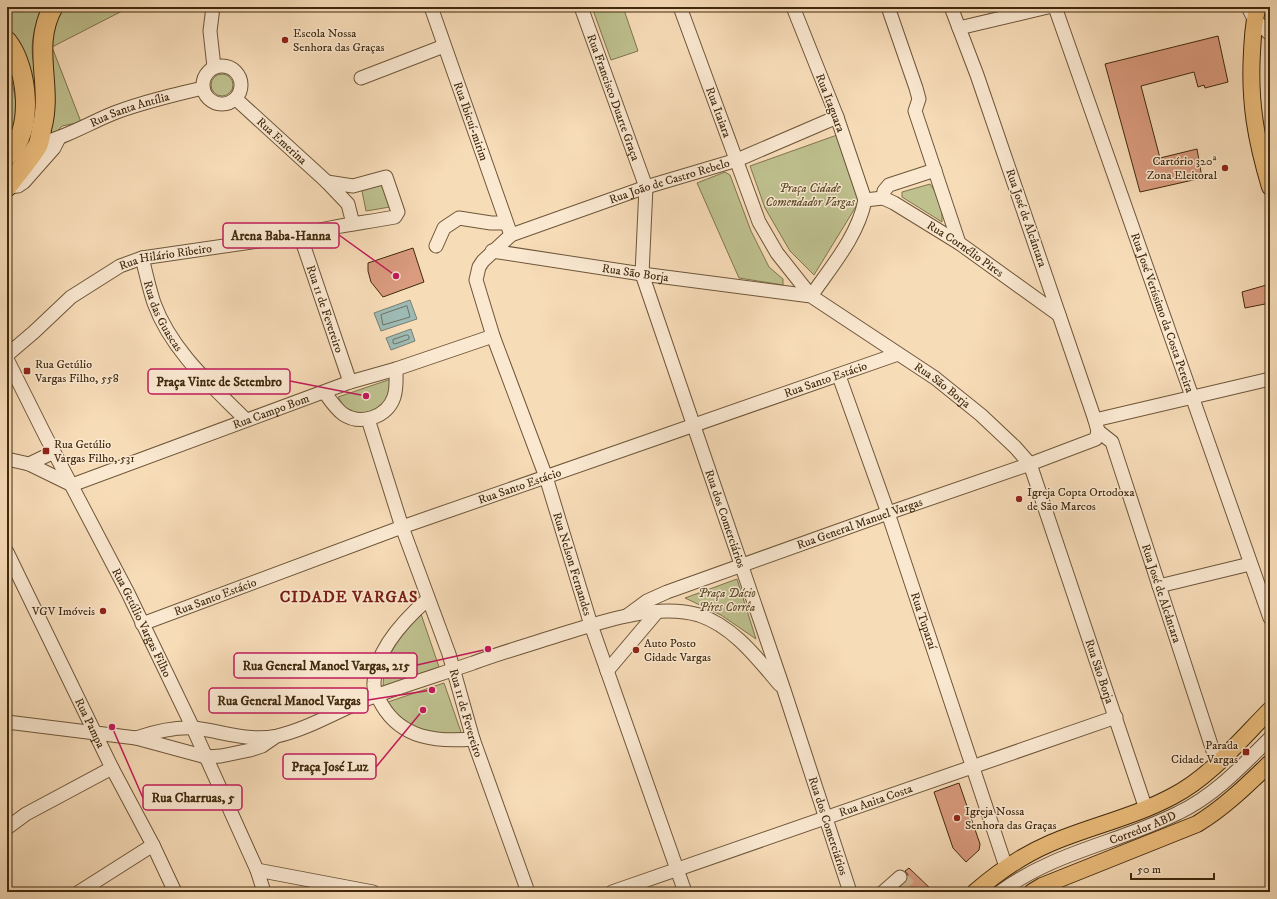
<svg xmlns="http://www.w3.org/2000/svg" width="1277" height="899" font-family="'IM FELL DW Pica',serif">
<rect width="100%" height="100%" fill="#f7dcb8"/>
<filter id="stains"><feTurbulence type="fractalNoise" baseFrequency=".005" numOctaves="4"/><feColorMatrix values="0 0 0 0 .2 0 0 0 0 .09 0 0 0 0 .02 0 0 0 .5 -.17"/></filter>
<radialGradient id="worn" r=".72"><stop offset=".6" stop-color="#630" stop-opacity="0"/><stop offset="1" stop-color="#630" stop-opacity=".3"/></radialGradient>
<g fill="#bec08e" stroke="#7f744e">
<path d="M 7,7 L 43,7 C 35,25 30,41 33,60 C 35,70 38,79 38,88 C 40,119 27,148 7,172 L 7,164 L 21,151 L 13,37 L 7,31 Z"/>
<polygon points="59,7 130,7 52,47 81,122 62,126 52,137 48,126 46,55"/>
<polygon points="603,7 623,7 638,51 611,60 593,10"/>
<polygon points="7,55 17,107 16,121 7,144"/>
<circle cx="222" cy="85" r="11"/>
<polygon points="837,135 860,200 814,275 790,251 765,208 750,166"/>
<polygon points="725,172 730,175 751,231 769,267 783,279 783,285 739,278 697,183"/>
<polygon points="383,182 390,207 366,211 362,191"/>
<path d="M 930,184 C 938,194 943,209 942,222 L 902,197 L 902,192 Z"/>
<polygon points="394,378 392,395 377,412 359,414 345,408 338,397"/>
<polygon points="737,579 756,639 721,615 685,598"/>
<path d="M 421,614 L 439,667 L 383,687 C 384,653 400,638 421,614 Z"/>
<polygon points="444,683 462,735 423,734 398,717 388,702"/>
</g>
<g fill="#9ebab4" stroke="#788071">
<polygon points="410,300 417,319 381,331 374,313"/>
<polygon points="411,329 415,341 391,350 386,338"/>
</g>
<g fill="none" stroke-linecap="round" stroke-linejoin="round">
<g stroke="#6f7260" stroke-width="1">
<polygon points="407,306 410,317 383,325 381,315"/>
<polygon points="407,335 409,336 409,339 395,344 393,343 393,340"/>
</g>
</g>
<g fill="#da9b7e" stroke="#40290d">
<polygon points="1218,36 1228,82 1205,88 1204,85 1198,87 1194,72 1141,86 1160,158 1197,149 1202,178 1140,192 1105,64"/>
<polygon points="413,248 424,282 383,297 371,282 368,271 368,263"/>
<polygon points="1270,284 1270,303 1245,308 1242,292"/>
<polygon points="959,783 980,844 979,850 966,862 953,848 934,792"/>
<polygon points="909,868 934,892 895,892 907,880 908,875 905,871"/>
</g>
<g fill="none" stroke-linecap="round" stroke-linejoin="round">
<polyline stroke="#d2b896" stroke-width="13" stroke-dasharray="13 6" stroke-linecap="butt" points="900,877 916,892"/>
<g stroke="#6e5638" stroke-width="15">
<g id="minor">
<polyline points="213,7 210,31 214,67"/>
<path id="s1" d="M 431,7 L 511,235"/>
<path id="s2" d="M 581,7 L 646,187 L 642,274 L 784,690 L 850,892"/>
<path id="s3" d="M 680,7 L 759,222 L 777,253 L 811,296 C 831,267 858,236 865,200 L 837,117 L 793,7"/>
<polyline points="888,7 916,88 919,99 915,111 959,243"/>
<path id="s4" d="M 1055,7 L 1270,618"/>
<polyline points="1248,7 1254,19 1270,34"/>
<polyline points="959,28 1048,7"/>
<circle cx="222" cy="85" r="19"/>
<polyline points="361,78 444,46"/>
<path id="s5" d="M 236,99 L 327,182"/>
<path id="s6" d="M 38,144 C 65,138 89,123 114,113 C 143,102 173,95 203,88"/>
<polyline points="7,187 18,186 24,182 54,148 59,138"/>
<polyline points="883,198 884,191 889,185 935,170"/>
<path id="s7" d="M 865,200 L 883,198 L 894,203 L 959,243 L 1059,315"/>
<path id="s8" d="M 300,235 L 350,382"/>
<polyline points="436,246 444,228 459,218 491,223 506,223"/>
<path id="s9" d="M 492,251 L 642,274 L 811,296 L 935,378 L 981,415 L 1015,447 L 1030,464 L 1146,809"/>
<path id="s10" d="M 142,258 C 146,273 149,288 154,303 C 171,350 211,385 246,420"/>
<path id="s11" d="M 7,355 L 34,332 L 71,297 L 120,266 L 142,258 L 300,235 C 331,226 363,223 395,217 L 398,212 L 386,177 L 353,186 L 327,182 L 348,204 L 353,224"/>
<path id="s12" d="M 7,359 L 45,435 L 128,593 L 193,728 L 257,870 L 264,892"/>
<path id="s13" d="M 839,376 L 888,513 L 1006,867"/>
<path d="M 325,393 C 330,400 336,409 343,414 C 361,426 387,417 394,397 C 397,388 396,378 396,369"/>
<path id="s14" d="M 368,419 L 402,527 L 449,654 L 473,739 L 528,892"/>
<polyline points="1095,420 1270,379"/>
<path id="s15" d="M 1098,431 L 1112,442 L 1217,763"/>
<polyline points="7,459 29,464 72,485"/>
<polyline points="29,464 54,452"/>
<path id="s16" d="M 72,485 L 350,382 L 396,369 L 493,336"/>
<path id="s17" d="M 7,552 L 112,768 L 153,845 L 175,892"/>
<polyline points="1159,586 1250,564"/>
<path d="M 428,599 C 405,619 376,650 374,682 C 373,690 378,698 382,705 C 402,739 437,742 473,739"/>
<path id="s18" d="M 628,615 L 647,601 L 667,592 L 888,513 L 1030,464 L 1096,439 L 1098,431 L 1095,420 L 977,75 L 951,7"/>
<path id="s19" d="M 142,624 L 402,527 L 898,354"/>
<polyline points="607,671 657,612"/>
<polyline points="7,722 136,738 206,757 221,756 250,750 262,746 275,737"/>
<path d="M 136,738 C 154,732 175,727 194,728 C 222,731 247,742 277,736 C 308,729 337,711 367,699 C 402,686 438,675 473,663 C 500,653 528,645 556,636 C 598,623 655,602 699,615 C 734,627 757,658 780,685"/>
<polyline points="7,828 26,814 112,768"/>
<polyline points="257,870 373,892"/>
<polyline points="79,892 153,845"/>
<path id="s20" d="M 612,892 L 1116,717"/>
<path id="s21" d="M 685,892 L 591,625 L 546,477 L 493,336 L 476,280 L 479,267 L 483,261 L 511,235 L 646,187 L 737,160 L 837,117"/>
<polyline points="883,892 900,877"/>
<path id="s22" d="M 1000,892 C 1056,851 1118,843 1178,813 C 1214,796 1242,766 1270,738"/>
</g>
</g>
<g stroke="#40290d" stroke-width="18">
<g id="major">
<path d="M 1258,7 C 1253,22 1253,36 1252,52 C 1249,102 1256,140 1270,187"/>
<path d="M 975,892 C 998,872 1023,855 1051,843 C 1091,826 1134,817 1173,796 C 1210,777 1240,740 1270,710"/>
<path d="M 1032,892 L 1042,886 L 1197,824 C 1225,807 1247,785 1270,763"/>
</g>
</g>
<g stroke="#40290d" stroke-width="21">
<g id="highway">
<path d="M 7,41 C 28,67 35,132 7,156"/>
<path d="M 7,187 C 16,174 30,159 38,145 C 40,140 41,132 42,127 C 53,85 31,47 53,7"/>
</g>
</g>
<use href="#minor" stroke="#fae8d1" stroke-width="13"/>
<use href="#major" stroke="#ecbe7c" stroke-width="16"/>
<use href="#highway" stroke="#ecbe7c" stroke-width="19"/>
</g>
<g fill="#8f2418" stroke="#fae8d1" stroke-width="1.5">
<circle cx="285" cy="40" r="4"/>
<circle cx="1225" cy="168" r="4"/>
<rect x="23" y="367" width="8" height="8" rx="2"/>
<rect x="42" y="447" width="8" height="8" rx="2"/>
<circle cx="1019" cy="499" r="4"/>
<circle cx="103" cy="611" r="4"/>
<circle cx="636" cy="650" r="4"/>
<rect x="1242" y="748" width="8" height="8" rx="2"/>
<circle cx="957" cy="818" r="4"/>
</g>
<g text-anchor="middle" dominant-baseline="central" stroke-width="3" stroke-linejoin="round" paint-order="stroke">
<g font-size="12" fill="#40290d" stroke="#fae8d1" text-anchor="start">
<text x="293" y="33">Escola Nossa<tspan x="293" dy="14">Senhora das Graças</tspan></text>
<text x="1217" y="161" text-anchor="end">Cartório 320ª<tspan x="1217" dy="14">Zona Eleitoral</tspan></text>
<text x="35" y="364">Rua Getúlio<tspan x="35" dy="14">Vargas Filho, 558</tspan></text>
<text x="54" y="444">Rua Getúlio<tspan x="54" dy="14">Vargas Filho, 531</tspan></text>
<text x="1027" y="492">Igreja Copta Ortodoxa<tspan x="1027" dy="14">de São Marcos</tspan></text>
<text x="95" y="611" text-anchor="end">VGV Imóveis</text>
<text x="644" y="643">Auto Posto<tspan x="644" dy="14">Cidade Vargas</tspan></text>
<text x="1238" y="745" text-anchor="end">Parada<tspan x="1238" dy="14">Cidade Vargas</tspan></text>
<text x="965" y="811">Igreja Nossa<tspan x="965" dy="14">Senhora das Graças</tspan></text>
</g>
<g font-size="12" fill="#40290d" stroke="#fae8d1">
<text stroke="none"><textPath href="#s2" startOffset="96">Rua Francisco Duarte Graça</textPath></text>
<text transform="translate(830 103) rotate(69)">Rua Itaguara</text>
<text stroke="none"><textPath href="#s6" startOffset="98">Rua Santa Antília</textPath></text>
<text stroke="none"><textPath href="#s3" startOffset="112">Rua Itaiara</textPath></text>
<text stroke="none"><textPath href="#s1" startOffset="121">Rua Ibicuí-mirim</textPath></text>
<text stroke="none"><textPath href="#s5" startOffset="62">Rua Emerina</textPath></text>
<text stroke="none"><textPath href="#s21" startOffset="873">Rua João de Castro Rebelo</textPath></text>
<text transform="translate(1026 218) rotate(71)">Rua José de Alcântara</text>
<text stroke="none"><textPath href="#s7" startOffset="115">Rua Cornélio Pires</textPath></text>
<text stroke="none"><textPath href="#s11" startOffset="191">Rua Hilário Ribeiro</textPath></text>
<text stroke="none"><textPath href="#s9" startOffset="145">Rua São Borja</textPath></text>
<text stroke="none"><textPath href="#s8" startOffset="78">Rua 11 de Fevereiro</textPath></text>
<text stroke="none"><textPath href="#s4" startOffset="324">Rua José Veríssimo da Costa Pereira</textPath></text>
<text stroke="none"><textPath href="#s10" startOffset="62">Rua das Guascas</textPath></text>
<text stroke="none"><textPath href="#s19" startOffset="726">Rua Santo Estácio</textPath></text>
<text stroke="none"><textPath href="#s9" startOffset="481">Rua São Borja</textPath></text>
<text stroke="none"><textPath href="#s16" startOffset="212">Rua Campo Bom</textPath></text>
<text stroke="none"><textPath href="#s19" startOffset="402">Rua Santo Estácio</textPath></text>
<text stroke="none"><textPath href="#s2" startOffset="537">Rua dos Comerciários</textPath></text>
<text stroke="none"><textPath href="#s18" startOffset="250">Rua General Manuel Vargas</textPath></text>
<text transform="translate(572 564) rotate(73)">Rua Nelson Fernandes</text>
<text stroke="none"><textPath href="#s15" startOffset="177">Rua José de Alcântara</textPath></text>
<text stroke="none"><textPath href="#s19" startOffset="78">Rua Santo Estácio</textPath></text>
<text stroke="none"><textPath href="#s13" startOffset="259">Rua Tuparaí</textPath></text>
<text stroke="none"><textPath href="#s12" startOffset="296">Rua Getúlio Vargas Filho</textPath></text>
<text stroke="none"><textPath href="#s9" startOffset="818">Rua São Borja</textPath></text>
<text stroke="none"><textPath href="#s14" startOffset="310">Rua 11 de Fevereiro</textPath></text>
<text stroke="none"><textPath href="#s17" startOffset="190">Rua Pampa</textPath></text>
<text stroke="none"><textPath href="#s20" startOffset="279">Rua Anita Costa</textPath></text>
<text stroke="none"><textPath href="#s2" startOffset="861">Rua dos Comerciários</textPath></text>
<text stroke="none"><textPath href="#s22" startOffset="157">Corredor ABD</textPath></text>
</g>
<g font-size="12" font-style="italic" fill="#604f2d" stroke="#fae8d1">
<text x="810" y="188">Praça Cidade<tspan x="810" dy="14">Comendador Vargas</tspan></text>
<text x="727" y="593">Praça Dácio<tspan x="727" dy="14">Píres Corrêa</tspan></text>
</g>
<g font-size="16" font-weight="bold" letter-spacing="1" fill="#7a1f14" stroke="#fae8d1">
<text x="349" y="597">CIDADE VARGAS</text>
</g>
</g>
<path fill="none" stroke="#c2185b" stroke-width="1.5" d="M396 276L339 235M366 396L290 381M488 649L417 665M432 690L368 700M423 710L376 767M112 727L143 798"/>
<g fill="#c2185b" stroke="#fae8d1" stroke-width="1.5">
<circle cx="396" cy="276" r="4"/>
<circle cx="366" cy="396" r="4"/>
<circle cx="488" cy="649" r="4"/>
<circle cx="432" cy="690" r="4"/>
<circle cx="423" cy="710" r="4"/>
<circle cx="112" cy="727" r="4"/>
</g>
<g fill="#fae8d1" stroke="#c2185b" stroke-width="1.5">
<rect x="223" y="223" width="116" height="25" rx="4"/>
<rect x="148" y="369" width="142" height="25" rx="4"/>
<rect x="234" y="653" width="183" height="25" rx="4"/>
<rect x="209" y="688" width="159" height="25" rx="4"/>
<rect x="283" y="754" width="93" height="25" rx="4"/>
<rect x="143" y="785" width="99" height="25" rx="4"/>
</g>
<g font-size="13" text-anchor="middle" font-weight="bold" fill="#40290d">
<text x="281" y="240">Arena Baba-Hanna</text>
<text x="219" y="386">Praça Vinte de Setembro</text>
<text x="326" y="670">Rua General Manoel Vargas, 215</text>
<text x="289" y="705">Rua General Manoel Vargas</text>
<text x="330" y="771">Praça José Luz</text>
<text x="193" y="802">Rua Charruas, 5</text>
</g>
<rect width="1277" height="899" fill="none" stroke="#f7dcb8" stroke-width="24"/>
<rect x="8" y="8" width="1261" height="883" fill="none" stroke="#40290d" stroke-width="2"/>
<rect x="12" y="12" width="1253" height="875" fill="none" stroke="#40290d"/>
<path d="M1131 873v6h83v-6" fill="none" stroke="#40290d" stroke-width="2"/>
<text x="1137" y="873" font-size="12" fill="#40290d" stroke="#fae8d1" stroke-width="3" paint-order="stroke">50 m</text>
<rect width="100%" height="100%" filter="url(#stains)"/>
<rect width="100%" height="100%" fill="url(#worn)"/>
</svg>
